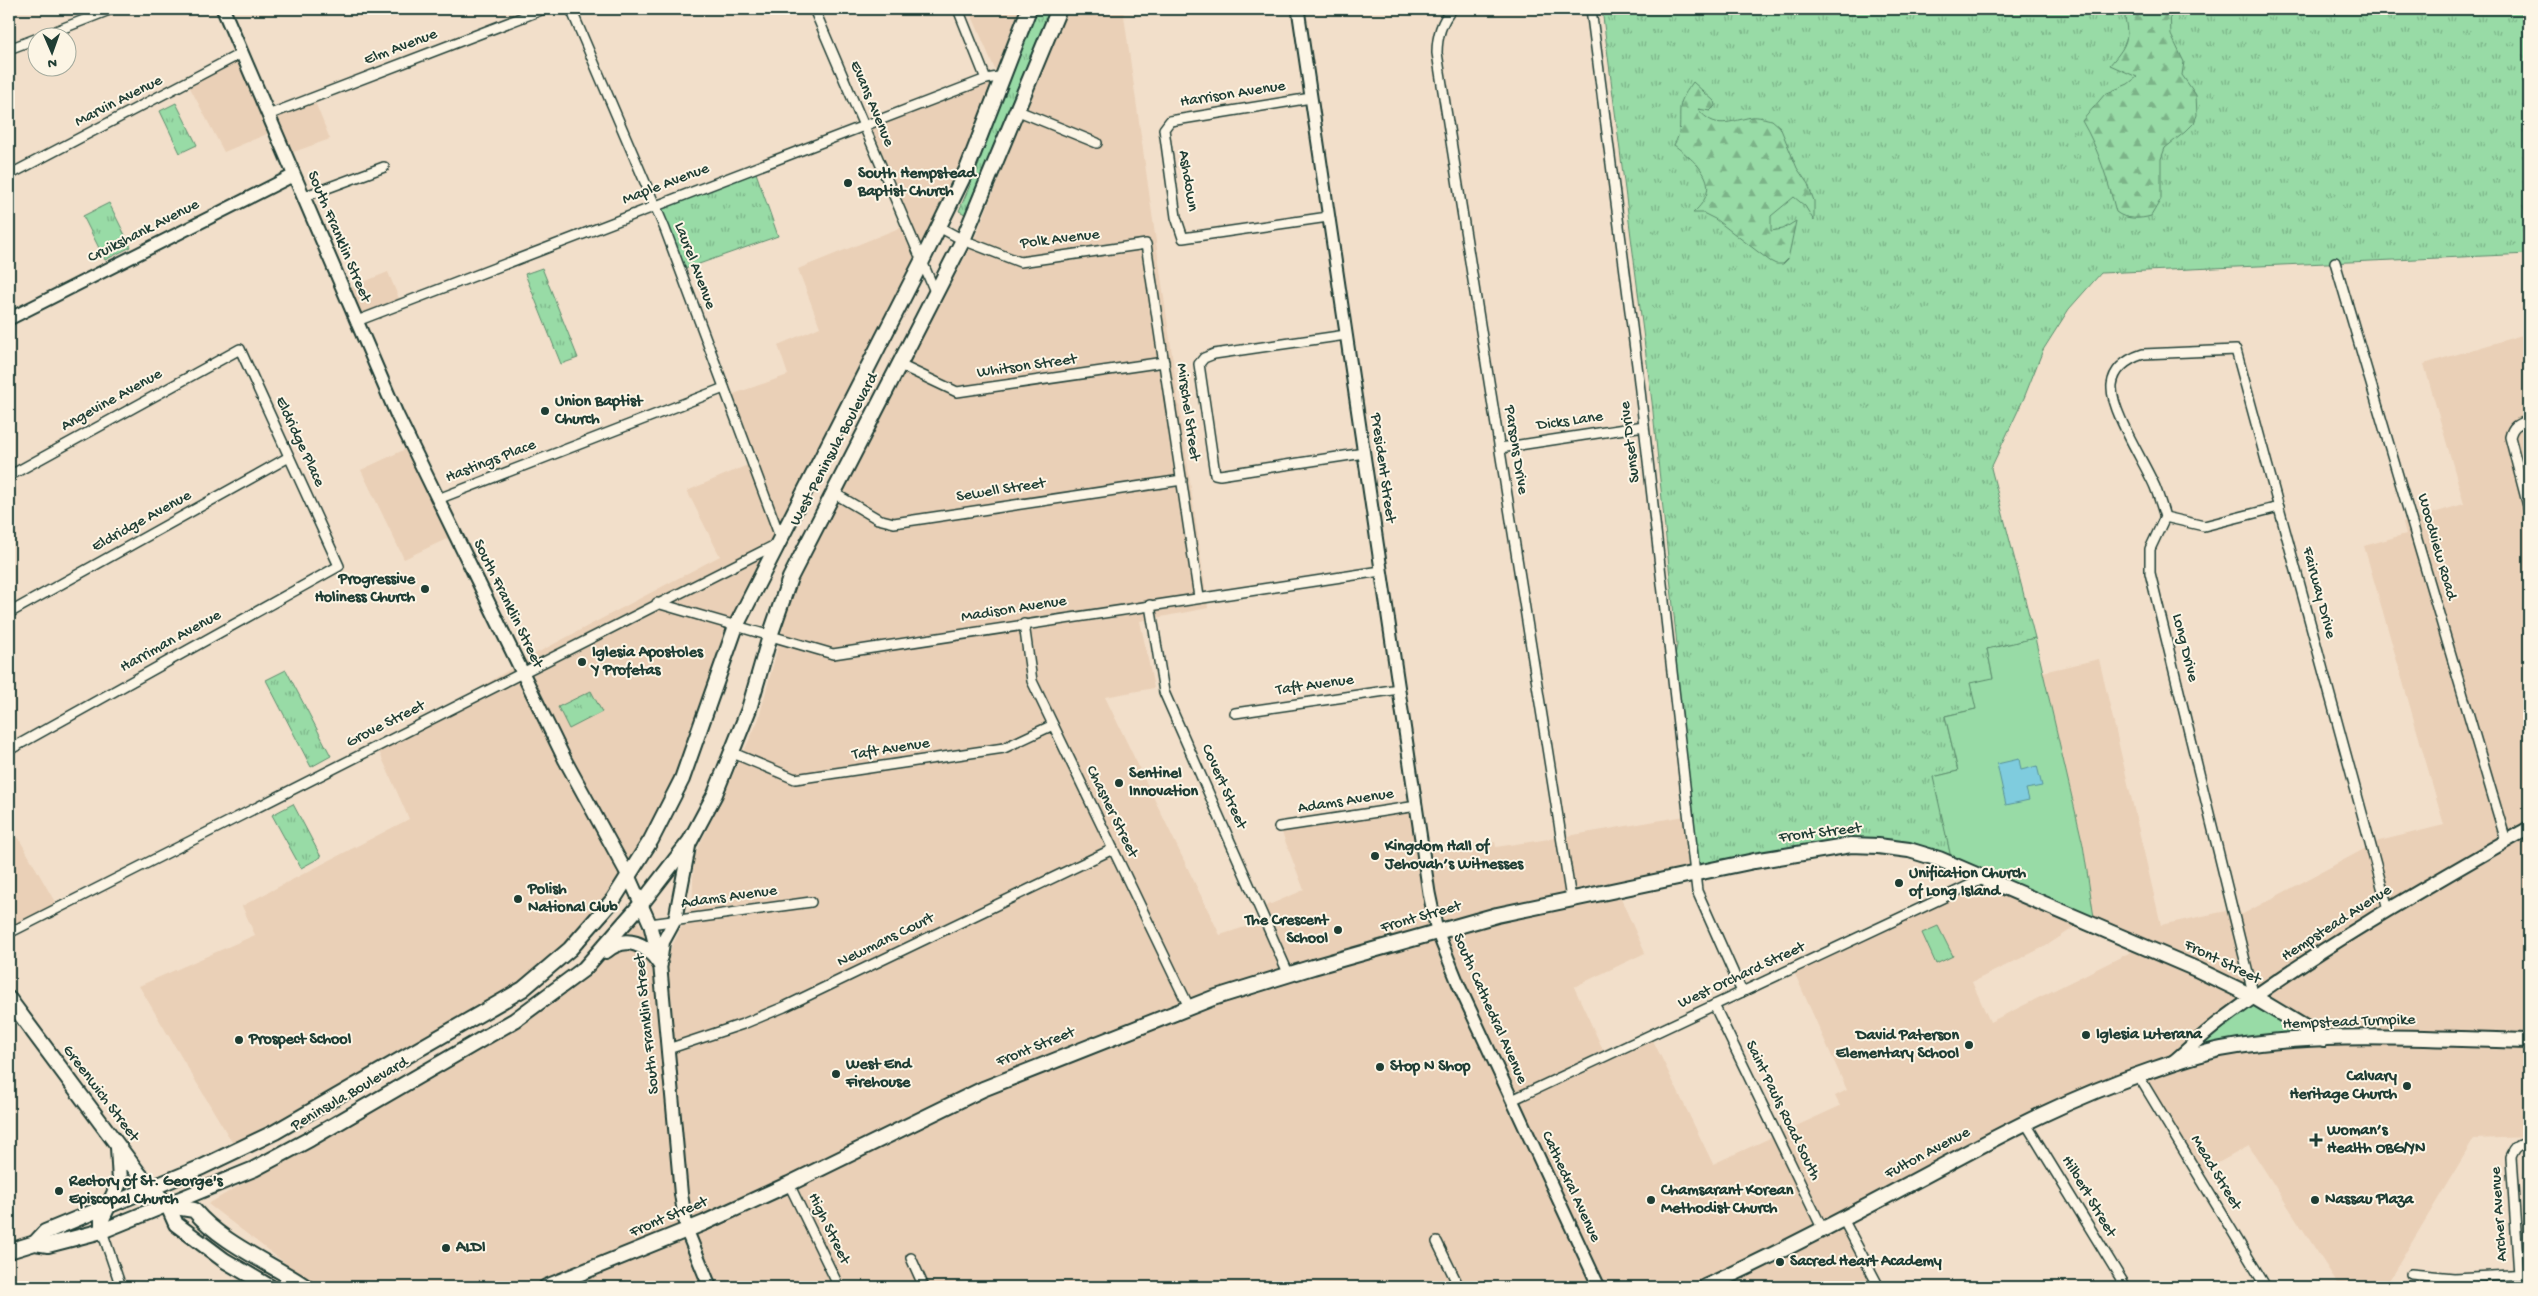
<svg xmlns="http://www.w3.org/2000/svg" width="2538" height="1296" font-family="'Gochi Hand',sans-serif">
<defs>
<pattern id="grass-tufts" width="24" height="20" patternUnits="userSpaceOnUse" patternTransform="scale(1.25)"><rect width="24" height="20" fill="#98dba6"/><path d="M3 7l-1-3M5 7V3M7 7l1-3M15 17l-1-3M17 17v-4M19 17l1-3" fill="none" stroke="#7bb388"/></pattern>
<pattern id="forest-firs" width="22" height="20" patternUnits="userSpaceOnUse" patternTransform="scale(1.25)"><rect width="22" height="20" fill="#98dba6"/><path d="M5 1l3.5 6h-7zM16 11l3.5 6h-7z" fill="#7bb388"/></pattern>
</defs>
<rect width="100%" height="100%" fill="#f2dfca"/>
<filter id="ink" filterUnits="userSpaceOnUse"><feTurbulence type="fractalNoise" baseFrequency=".02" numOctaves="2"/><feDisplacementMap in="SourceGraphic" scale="10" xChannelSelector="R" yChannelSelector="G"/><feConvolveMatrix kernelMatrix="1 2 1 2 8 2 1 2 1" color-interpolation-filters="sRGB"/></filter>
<g filter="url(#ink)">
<g fill="#ead0b7" fill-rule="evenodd">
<polygon points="969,9 1024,9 1000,79 965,167 908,284 774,544 728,641 669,800 624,879 591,923 547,967 522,986 278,1127 235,1147 139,986 255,935 242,906 409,819 378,749 537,653 720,556 687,491 750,464 725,397 788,375 778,345 820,327 798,269 904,226 863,130 999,79"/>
<path d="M 1065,9 L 1123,9 L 1208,608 L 1140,621 L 1154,688 L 1105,697 L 1220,935 L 1264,921 L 1259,909 L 1304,890 L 1281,830 L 1419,808 L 1425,852 L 1495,842 L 1496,847 L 1556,838 L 1691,815 L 1699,869 L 1618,892 L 1645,953 L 1574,987 L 1605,1054 L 1649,1032 L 1713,1164 L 1840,1106 L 1835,1096 L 1847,1090 L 1794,972 L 1988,878 L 2095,924 L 2083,845 L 2043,672 L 2099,659 L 2161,925 L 2226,911 L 2243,914 L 2379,841 L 2444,825 L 2364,546 L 2406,534 L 2403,522 L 2464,504 L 2424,364 L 2529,333 L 2529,1137 L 2474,1139 L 2385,1287 L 2340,1287 L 2249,1146 L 2196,1175 L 2136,1074 L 1842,1216 L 1880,1287 L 316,1287 L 208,1204 L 371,1108 L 584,973 L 637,920 L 663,964 L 692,906 L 694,857 L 758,721 L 796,579 L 976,236 ZM 2084,921 L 2141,947 L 1990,1022 L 1972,982 L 2046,946 Z"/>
<polygon points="240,56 267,114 313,97 330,139 285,155 274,131 224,152 187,82"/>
<polygon points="388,272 402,306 357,324 344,290"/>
<polygon points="410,447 455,535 404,559 361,470"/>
<polygon points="18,837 60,911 9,937 9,841"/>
</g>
<g fill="url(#grass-tufts)" stroke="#5c8c6d">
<polygon points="1037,9 1050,9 965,214 959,211 979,164 983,141"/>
<polygon points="1602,9 2529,9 2529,254 2101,273 2069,309 2043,350 2024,398 1991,468 2035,638 1987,649 1993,678 1976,709 1945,716 1958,771 1934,777 1952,862 1881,844 1699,869 1675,655 1677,645 1652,402"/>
<polygon points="176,103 197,145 180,153 160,111"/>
<polygon points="755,170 778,236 682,270 657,206"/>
<polygon points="109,203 131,247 105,260 83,216"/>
<polygon points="542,268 578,358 561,364 525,274"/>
<polygon points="286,670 331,756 311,767 266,680"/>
<polygon points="591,691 602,712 569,729 558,707"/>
<polygon points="293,804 321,857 301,868 272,815"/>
</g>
<g fill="url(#forest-firs)" stroke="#5c8c6d">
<path d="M 2125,9 L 2170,9 L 2171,35 L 2184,62 L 2182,75 L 2196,95 L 2197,115 L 2194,123 L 2185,132 L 2165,148 L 2161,159 L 2161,199 L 2151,216 C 2141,219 2126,220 2116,212 C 2108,181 2099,150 2082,121 L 2105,94 L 2128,84 L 2137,77 L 2110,65 C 2118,55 2127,46 2127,33 C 2127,25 2124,17 2125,9 Z"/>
<path d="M 1693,82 L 1714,101 L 1715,106 L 1710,111 L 1698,109 C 1716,131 1729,121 1752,117 C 1758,116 1766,119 1772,120 L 1780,127 L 1797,168 L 1808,184 L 1814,201 L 1814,221 L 1805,206 L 1794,197 L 1771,216 L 1771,231 L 1783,229 L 1796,221 L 1788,259 L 1783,264 L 1776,264 L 1770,261 L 1715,219 L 1703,213 L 1693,213 C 1724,185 1700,165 1674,145 C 1682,132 1679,122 1680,108 C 1681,98 1687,91 1693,82 Z"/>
</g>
<g fill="#98dba6" stroke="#5c8c6d">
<polygon points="2035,638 2083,845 2095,924 1952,862 1933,777 1958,771 1945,716 1976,709 1970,683 1993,678 1987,649"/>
<polygon points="1938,926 1953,956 1936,964 1922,933"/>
<polygon points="2252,1004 2301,1034 2199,1049"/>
</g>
<polygon fill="#7fccde" stroke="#59939a" points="2019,759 2021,770 2037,766 2042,786 2026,789 2029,800 2006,805 1997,764"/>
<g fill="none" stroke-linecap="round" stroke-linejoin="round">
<g stroke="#1f3d34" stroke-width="12">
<g id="minor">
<polyline points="571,9 665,229 780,537"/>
<polyline points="814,9 936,294"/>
<polyline points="958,9 986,79"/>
<path d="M 1452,9 C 1441,22 1437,36 1437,53 L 1571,899"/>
<polyline points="1591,9 1638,373 1697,891 1742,992"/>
<polyline points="38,38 112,9"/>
<polyline points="9,49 38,38"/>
<polyline points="1311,98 1170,121 1164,129 1176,217 1183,238 1328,217"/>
<polyline points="1016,110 1097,143"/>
<polyline points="268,115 544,9"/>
<polyline points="9,175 242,53"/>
<polyline points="303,197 384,167"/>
<polyline points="939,227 963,240 1020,262 1146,244 1199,597"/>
<polyline points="2335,262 2506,841"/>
<polyline points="357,321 986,79 1004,76"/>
<polyline points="1346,335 1214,354 1204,358 1199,364 1215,474 1220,475 1364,453"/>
<polyline points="900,365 957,392 1164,362"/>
<path d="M 2529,420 C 2518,424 2513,425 2510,437 L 2529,510"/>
<polyline points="1500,448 1644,426"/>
<polyline points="9,476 240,349 339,566 9,750"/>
<polyline points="832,492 878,519 894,523 1182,480"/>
<polyline points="438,499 724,388"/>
<polyline points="2165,517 2204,526 2279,507"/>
<polyline points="657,603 833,654 1381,571"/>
<polyline points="1150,605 1164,692 1289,975"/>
<polyline points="9,613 289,457"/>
<polyline points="1024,624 1032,681 1189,1007"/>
<polyline points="1235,713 1399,689"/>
<polyline points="733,753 795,779 1004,748 1053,725"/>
<polyline points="1279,827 1417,806"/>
<polyline points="650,924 811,902"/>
<polyline points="9,933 777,544"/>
<path d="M 2254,997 L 2150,573 L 2150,549 L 2165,517 C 2162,507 2159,497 2155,487 C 2145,463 2110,410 2112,385 C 2114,368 2128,359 2143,354 L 2236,350 L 2388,909"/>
<polyline points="1714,1005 1823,1230"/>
<polyline points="668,1049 743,1024 784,1007 1113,849"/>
<polyline points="2138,1075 2266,1287"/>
<polyline points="1512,1100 1985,878"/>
<polyline points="2025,1122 2126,1287"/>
<polyline points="789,1184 839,1287"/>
<polyline points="1843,1219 1879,1287"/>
<polyline points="102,1231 121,1287"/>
<polyline points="1437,1242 1459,1287"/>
<polyline points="911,1258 924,1287"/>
<polyline points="2411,1274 2454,1278 2529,1274"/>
<path d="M 2519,1275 L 2511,1157 C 2515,1147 2519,1144 2529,1143"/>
</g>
</g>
<g stroke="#1f3d34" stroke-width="15">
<g id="tertiary">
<polyline points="1298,9 1429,893 1437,931 1460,988 1599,1287"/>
<polyline points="9,319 294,175"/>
</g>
</g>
<g stroke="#1f3d34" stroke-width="16">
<g id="secondary">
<polyline points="223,9 397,415 565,760 629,877 650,924 660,964 681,1194 687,1231 710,1287"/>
<polyline points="661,957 663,942 675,920 690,841"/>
<path d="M 2173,1062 C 2190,1048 2206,1031 2225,1018 C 2320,947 2426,887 2529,828"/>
</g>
</g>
<g stroke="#1f3d34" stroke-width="18">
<g id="primary">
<path d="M 606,951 C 626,934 647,944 660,964"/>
<polyline points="9,999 139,1174 168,1206 176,1224 224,1260 270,1287"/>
<path d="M 169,1206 L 194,1210 C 221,1243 271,1263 306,1287"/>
<polyline points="102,1231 102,1219 120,1181 118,1147"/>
<polyline points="35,1243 45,1232 202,1167 275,1132 523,989 570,949 613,900 651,840 682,779 736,626 922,261 968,167 1029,9"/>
<polyline points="9,1251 35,1243 48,1245 102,1231 254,1169 310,1139 515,1020 584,969 642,903 690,841 715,794 749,709 770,636 790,578 963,240 1059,9"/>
<polyline points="546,1287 704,1223 789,1184 983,1089 1213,998 1313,967 1497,915 1754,861 1851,845 1878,846 1909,850 1939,859 2196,969 2254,997 2324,1039"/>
<path d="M 1705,1287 C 1784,1251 1861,1210 1937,1169 C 2009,1130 2072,1097 2149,1071 C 2172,1063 2197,1054 2221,1049 C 2321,1030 2428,1039 2529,1041"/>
</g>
</g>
<use href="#minor" stroke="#fcf5e5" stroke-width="9"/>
<use href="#tertiary" stroke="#fcf5e5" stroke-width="11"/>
<use href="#secondary" stroke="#fcf5e5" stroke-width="12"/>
<use href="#primary" stroke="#fcf5e5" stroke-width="14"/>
</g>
</g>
<g fill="#1f3d34" stroke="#fcf5e5" stroke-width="2">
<circle cx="848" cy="183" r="5"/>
<circle cx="545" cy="411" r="5"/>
<circle cx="425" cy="589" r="5"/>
<circle cx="582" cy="662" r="5"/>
<circle cx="1119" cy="783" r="5"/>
<circle cx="1375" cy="856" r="5"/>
<circle cx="1899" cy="883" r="5"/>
<circle cx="518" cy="899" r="5"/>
<circle cx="1338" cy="930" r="5"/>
<circle cx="2086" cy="1035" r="5"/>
<circle cx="239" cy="1040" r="5"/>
<circle cx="1969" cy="1045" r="5"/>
<circle cx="1380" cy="1067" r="5"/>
<circle cx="836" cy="1074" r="5"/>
<circle cx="2407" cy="1086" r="5"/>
<path d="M2313.5 1132.5h5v5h5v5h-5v5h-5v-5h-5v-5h5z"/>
<circle cx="59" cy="1191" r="5"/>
<circle cx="1651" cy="1200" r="5"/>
<circle cx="2315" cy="1200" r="5"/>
<circle cx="446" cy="1248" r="5"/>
<circle cx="1780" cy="1262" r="5"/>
</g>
<g text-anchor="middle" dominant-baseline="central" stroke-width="4" stroke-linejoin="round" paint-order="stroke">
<g font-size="16" fill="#1f3d34" stroke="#fcf5e5">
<text transform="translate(401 48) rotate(-21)">Elm Avenue</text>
<text transform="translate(1233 95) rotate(-9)">Harrison Avenue</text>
<text transform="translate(119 102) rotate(-27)">Marvin Avenue</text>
<text transform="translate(871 104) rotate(67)">Evans Avenue</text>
<text transform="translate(1187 181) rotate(81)">Ashdown</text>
<text transform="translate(666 185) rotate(-21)">Maple Avenue</text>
<text transform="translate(144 232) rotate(-27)">Cruikshank Avenue</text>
<text transform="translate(338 237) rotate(67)">South Franklin Street</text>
<text transform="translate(1060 240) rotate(-7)">Polk Avenue</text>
<text transform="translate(694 266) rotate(69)">Laurel Avenue</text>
<text transform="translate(1027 367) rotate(-8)">Whitson Street</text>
<text transform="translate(112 401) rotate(-29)">Angevine Avenue</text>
<text transform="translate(1187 412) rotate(82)">Mirschel Street</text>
<text transform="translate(1570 422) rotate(-8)">Dicks Lane</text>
<text transform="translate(299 442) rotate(65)">Eldridge Place</text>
<text transform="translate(1631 442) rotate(-97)">Sunset Drive</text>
<text transform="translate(835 450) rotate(-62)">West Peninsula Boulevard</text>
<text transform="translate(1515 450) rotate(81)">Parsons Drive</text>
<text transform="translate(491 462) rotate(-21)">Hastings Place</text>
<text transform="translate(1382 468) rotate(82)">President Street</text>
<text transform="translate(1001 491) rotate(-9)">Sewell Street</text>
<text transform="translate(142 522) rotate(-29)">Eldridge Avenue</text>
<text transform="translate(2436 547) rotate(74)">Woodview Road</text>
<text transform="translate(2318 593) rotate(75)">Fairway Drive</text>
<text transform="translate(507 604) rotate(64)">South Franklin Street</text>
<text transform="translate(1014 610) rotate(-9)">Madison Avenue</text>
<text transform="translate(171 642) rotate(-29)">Harriman Avenue</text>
<text transform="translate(2184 648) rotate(76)">Long Drive</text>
<text transform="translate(1315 686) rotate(-8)">Taft Avenue</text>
<text transform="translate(386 725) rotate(-27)">Grove Street</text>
<text transform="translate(891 750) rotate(-9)">Taft Avenue</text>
<text transform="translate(1223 787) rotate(66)">Covert Street</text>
<text transform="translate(1346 802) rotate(-9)">Adams Avenue</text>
<text transform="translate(1111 812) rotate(64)">Chasner Street</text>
<text transform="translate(1820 834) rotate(-7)">Front Street</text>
<text transform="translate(729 898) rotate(-8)">Adams Avenue</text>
<text transform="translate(1421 918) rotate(-16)">Front Street</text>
<text transform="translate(2337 924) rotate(-33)">Hempstead Avenue</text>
<text transform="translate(886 941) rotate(-26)">Newmans Court</text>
<text transform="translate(2222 963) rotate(26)">Front Street</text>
<text transform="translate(1742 976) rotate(-25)">West Orchard Street</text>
<text transform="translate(1489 1009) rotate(66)">South Cathedral Avenue</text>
<text transform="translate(2349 1023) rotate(-2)">Hempstead Turnpike</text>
<text transform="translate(648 1024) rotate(-96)">South Franklin Street</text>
<text transform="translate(1036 1048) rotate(-22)">Front Street</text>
<text transform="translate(100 1094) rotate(53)">Greenwich Street</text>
<text transform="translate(350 1095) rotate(-30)">Peninsula Boulevard</text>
<text transform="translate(1782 1111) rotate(64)">Saint Pauls Road South</text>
<text transform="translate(1928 1154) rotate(-28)">Fulton Avenue</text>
<text transform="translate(2215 1173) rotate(59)">Mead Street</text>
<text transform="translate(1570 1187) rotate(65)">Cathedral Avenue</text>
<text transform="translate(2088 1197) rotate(59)">Hilbert Street</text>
<text transform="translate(2500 1214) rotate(-94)">Archer Avenue</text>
<text transform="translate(669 1218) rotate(-23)">Front Street</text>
<text transform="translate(828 1229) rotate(64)">High Street</text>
</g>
<g font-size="16" font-weight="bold" fill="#1f3d34" stroke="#fcf5e5" text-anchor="start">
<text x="858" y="174">South Hempstead<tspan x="858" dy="18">Baptist Church</tspan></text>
<text x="555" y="402">Union Baptist<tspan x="555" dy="18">Church</tspan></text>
<text x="415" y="580" text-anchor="end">Progressive<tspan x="415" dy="18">Holiness Church</tspan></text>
<text x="592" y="653">Iglesia Apostoles<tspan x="592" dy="18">Y Profetas</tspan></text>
<text x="1129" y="774">Sentinel<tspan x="1129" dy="18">Innovation</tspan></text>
<text x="1385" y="847">Kingdom Hall of<tspan x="1385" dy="18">Jehovah’s Witnesses</tspan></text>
<text x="1909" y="874">Unification Church<tspan x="1909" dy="18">of Long Island</tspan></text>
<text x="528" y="890">Polish<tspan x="528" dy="18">National Club</tspan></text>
<text x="1328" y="921" text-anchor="end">The Crescent<tspan x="1328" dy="18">School</tspan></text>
<text x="2096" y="1035">Iglesia Luterana</text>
<text x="1959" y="1036" text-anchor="end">David Paterson<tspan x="1959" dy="18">Elementary School</tspan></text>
<text x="249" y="1040">Prospect School</text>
<text x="846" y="1065">West End<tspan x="846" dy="18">Firehouse</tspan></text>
<text x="1390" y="1067">Stop N Shop</text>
<text x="2397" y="1077" text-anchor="end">Calvary<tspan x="2397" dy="18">Heritage Church</tspan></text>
<text x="2327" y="1131">Woman’s<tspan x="2327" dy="18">Health OBG/YN</tspan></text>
<text x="69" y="1182">Rectory of St. George's<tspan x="69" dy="18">Episcopal Church</tspan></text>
<text x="1661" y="1191">Chamsarant Korean<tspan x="1661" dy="18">Methodist Church</tspan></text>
<text x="2325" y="1200">Nassau Plaza</text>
<text x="456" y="1248">ALDI</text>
<text x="1790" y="1262">Sacred Heart Academy</text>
</g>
</g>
<rect width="2538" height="1296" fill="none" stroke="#fcf5e5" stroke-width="30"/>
<rect x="15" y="15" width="2508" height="1266" fill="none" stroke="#1f3d34" stroke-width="2" filter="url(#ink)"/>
<g transform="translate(52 52) rotate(178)"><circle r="24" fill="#fcf5e5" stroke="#a4ab9e"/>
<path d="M0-4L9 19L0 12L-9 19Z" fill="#1f3d34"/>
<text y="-8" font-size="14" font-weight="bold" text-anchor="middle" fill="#1f3d34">N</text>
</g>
</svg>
